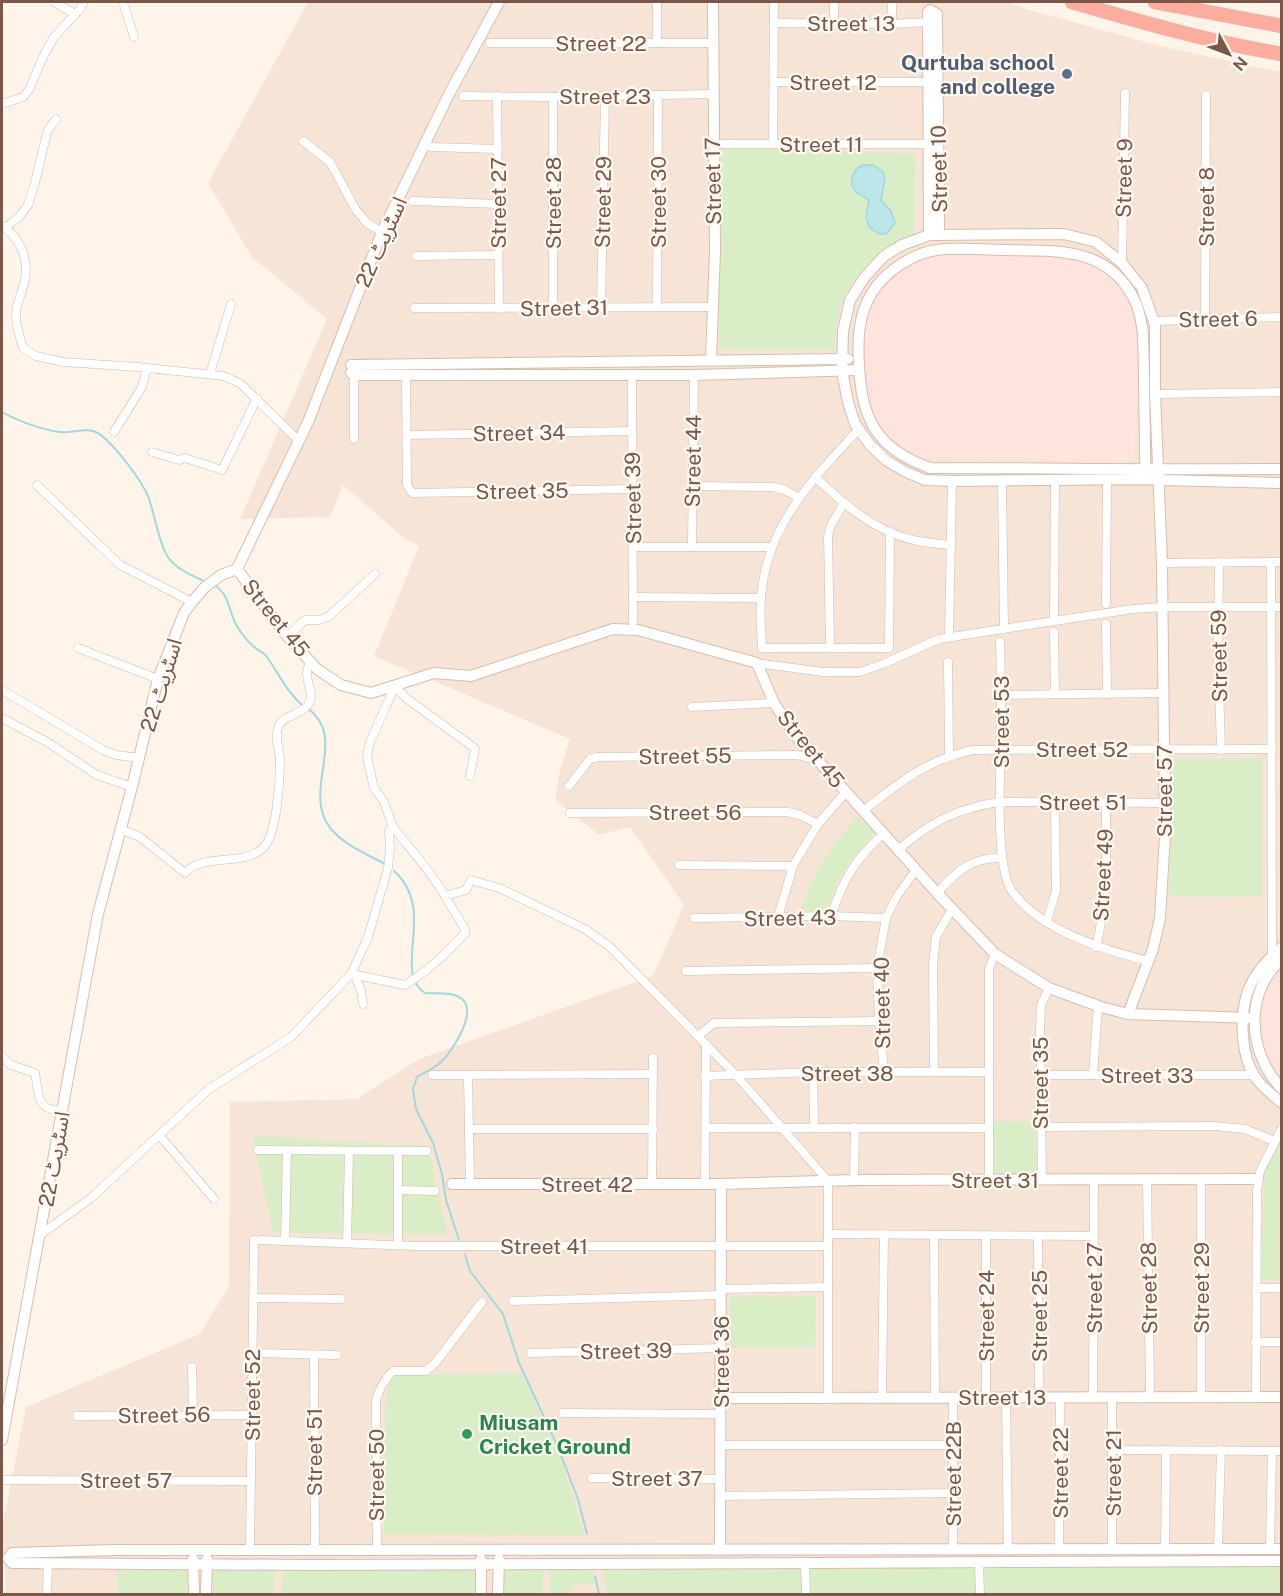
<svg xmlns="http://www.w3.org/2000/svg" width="1283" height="1596" font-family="'Public Sans','Noto Sans Arabic',sans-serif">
<rect width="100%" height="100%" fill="#fef4e9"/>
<polygon fill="#f6e5d7" points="308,2 1009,2 1026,9 1160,46 1281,72 1281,1594 6,1594 2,1527 26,1407 200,1334 229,1286 230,1102 357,1099 419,1059 653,976 684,905 630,827 599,835 555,800 560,770 570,739 374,656 419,546 405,539 343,485 330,517 240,519 327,319 252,257 208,183"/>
<g fill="#ffe4dd">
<polygon points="939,254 1081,258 1098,267 1117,281 1135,309 1140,332 1134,461 919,457 884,431 866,405 861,369 868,306 882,285 901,268 926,257"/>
<polygon points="1281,964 1281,1079 1275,1072 1264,1049 1261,1020 1262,994"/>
</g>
<g fill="#d9edc6">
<path d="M 719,148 L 916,154 L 914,234 C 877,253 848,272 838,317 C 835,327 836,339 835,349 L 719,349 Z"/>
<polygon points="1262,758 1262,897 1169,896 1173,759"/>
<path d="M 858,816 L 874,832 L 848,864 L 839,878 L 825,913 L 801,909 C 813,873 833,844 858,816 Z"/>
<polygon points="994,1121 1035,1122 1037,1175 994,1176"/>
<polygon points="253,1136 428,1146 447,1234 273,1233"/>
<polygon points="1281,1137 1281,1280 1261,1280 1264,1174 1275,1146"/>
<polygon points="816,1296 815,1347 731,1348 730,1297"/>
<polygon points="521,1373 562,1461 584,1535 384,1534 385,1405 391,1375"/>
<polygon points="975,1565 975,1594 810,1594 810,1568"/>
<polygon points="1281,1566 1281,1594 984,1594 984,1567"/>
<polygon points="117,1567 187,1568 186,1594 117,1594"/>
<polygon points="213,1567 275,1568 274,1594 213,1594"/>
<polygon points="283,1568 476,1568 476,1594 282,1594"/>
<polygon points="502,1568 543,1568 542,1594 501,1594"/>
<polygon points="550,1568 592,1568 595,1584 576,1584 571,1588 570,1594 549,1594"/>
<polygon points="602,1568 802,1568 801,1594 607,1594"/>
</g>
<path fill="#bbe7ea" stroke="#a1d8dc" stroke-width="1.5" d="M 863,165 L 873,165 L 883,172 L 885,179 L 881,200 L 891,211 L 895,223 L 886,234 L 879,234 L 869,227 L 866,217 L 869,200 L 857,193 L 852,186 C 851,177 854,169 863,165 Z"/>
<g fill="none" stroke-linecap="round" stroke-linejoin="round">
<g stroke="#a1d8dc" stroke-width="2">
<path d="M 2,412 C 18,421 35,427 53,431 C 71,436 86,424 101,435 C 116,447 140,478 148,496 C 154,511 159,545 168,557 C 175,568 190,575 202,580"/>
<path d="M 214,585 C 231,595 228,613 238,628 C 242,634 247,641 253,646 C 257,650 264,652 267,657 C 279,674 286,691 302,705"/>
<path d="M 307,708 C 350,738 300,791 331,829 C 344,845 367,854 385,864"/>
<path d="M 394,871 C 438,910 391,971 425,993 C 436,994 453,991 462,999 C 478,1012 452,1052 441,1062 C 434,1069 425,1072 417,1077 L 413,1089 L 416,1109 L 433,1143 L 442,1174 L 446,1200 L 459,1240"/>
<polyline points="465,1255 470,1271 503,1314 519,1363 557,1445 578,1499 587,1534"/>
<polyline points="595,1576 599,1594"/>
</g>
<g stroke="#d2baad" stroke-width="9">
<g id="street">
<polyline points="54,2 75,14"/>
<polyline points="123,2 134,37"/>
<polyline points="774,23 892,24 928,22"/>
<polyline points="834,24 834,2"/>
<polyline points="892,24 892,2"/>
<polyline points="490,43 713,43"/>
<polyline points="657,43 657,2"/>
<polyline points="774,82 928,82"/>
<polyline points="463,96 553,97 713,94"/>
<polyline points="497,96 499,309"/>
<polyline points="2,104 23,97 29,90 43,57 54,37 80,9 84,2"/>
<polyline points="303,141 330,162 356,210 367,223 382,232"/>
<polyline points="713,144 929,144"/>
<polyline points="773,144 774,2"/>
<polyline points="431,147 498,149"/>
<polyline points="413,201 498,204"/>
<path d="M 2,226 C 19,236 29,258 25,279 C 23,292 16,302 16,316 C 16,326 20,338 23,348 L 36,356 L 63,362 L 138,367 L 224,376 L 241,384 L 298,440"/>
<polyline points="5,228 20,216 28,205 35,183 47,132 56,119"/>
<polyline points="416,256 498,255"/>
<polyline points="1122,263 1125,93"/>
<polyline points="657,307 658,96"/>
<polyline points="414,308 714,307"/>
<polyline points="601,308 605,96"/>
<polyline points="553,309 553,97"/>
<polyline points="1205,320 1206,95"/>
<polyline points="1154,321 1282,317"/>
<polyline points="210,374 231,304"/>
<polyline points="354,375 354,439"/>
<polyline points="406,375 407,485 412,493 633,489"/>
<polyline points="632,375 633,622"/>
<polyline points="1155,394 1282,392"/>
<path d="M 858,430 C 814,478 771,520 762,588 C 759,608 761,628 762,648 L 889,648 L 890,532"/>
<polyline points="114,432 142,387 147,368"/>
<polyline points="407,435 632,431"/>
<polyline points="152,452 179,460 185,458 222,470 257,398"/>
<path d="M 815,477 C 844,504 874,531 913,540 C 926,543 939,544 951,545"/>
<polyline points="1002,481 1004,628"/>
<polyline points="37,485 120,565 192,602"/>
<polyline points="693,486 773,487 785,490 799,498"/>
<polyline points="633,547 772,547"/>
<polyline points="692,547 694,375"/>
<polyline points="1219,562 1218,653 1221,750"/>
<polyline points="1271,562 1272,955"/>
<polyline points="1162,563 1282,562"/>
<polyline points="633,597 761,598"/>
<polyline points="1106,604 1107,480"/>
<polyline points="1054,621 1055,480"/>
<polyline points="1106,624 1107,694"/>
<polyline points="1054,632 1055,694"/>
<polyline points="287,637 305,620 319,620 328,617 375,574"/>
<polyline points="949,637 952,481"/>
<path d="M 1000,642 C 1001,672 1001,703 1001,733 C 1001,766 994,867 1012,891 C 1039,930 1104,950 1148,961"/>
<polyline points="78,648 158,679"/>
<polyline points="830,648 828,536 831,525 844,503"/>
<polyline points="948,662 949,756"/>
<polyline points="757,663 823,672 860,672 883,664 939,639 1022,626 1133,609 1162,607 1282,607"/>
<polyline points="2,690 103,750 116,755 140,758"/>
<polyline points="1001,695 1164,693"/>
<polyline points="692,707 774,703"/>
<polyline points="2,718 49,743 97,775 132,787"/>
<polyline points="569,786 590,759 598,757 797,755 814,759"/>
<path d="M 863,811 C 900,782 925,761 972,750 L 1272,749"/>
<polyline points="570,813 788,812 800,815 818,824"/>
<polyline points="393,827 384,802 374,788 367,757 370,742 395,686 406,698 473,747 475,749 470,776"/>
<path d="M 120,829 L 140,837 L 185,873 C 205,852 240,867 262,849 C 277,837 280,781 280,761 C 280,752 276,743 277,734 C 278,713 297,719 308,705 C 315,695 307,685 307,674 C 307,670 309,665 310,661"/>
<path d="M 898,850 C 930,822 958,808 1000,802 L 1166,803"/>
<polyline points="679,865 793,866"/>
<path d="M 937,893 C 956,872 971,857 1002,858"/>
<path d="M 831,916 C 844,878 854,861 883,834"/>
<polyline points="778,917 793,866 818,824 846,792"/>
<polyline points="694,918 831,916 886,918"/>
<polyline points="1047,921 1056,891 1055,803"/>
<path d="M 1096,947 C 1108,898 1106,853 1106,802"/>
<polyline points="686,971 877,968"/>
<path d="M 351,974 L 405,985 C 428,971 447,953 465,933 L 465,929 L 445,896"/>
<polyline points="355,975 361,991 363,1004"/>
<polyline points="698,1036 714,1023 879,1021"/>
<path d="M 2,1057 L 11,1065 L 35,1073 C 39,1092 35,1112 62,1110"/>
<polyline points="813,1072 814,1127"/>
<polyline points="884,1072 879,1021 877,968 886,918 897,896 916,870"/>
<polyline points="934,1072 933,964 936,937 952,909"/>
<polyline points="432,1075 653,1074"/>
<polyline points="1041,1075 1254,1075"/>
<polyline points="1093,1075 1098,1006"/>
<polyline points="468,1076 470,1185"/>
<polyline points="705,1076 813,1072 989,1072"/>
<polyline points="1040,1127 1214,1126 1245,1129 1274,1141"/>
<polyline points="706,1128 989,1128"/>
<polyline points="469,1129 653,1129"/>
<polyline points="159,1135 214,1199"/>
<polyline points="258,1150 427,1151"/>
<polyline points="398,1152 398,1245"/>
<polyline points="1042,1179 1040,1031 1041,1005 1049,988"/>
<polyline points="1147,1179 1150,1396"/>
<polyline points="854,1180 855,1127"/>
<polyline points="989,1180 989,969 995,954"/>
<polyline points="652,1184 653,1058"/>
<polyline points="705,1184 706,1045"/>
<polyline points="398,1190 435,1191"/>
<polyline points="828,1234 1094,1236"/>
<path d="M 40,1235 L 91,1198 L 209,1089 L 291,1037 L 351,974 L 368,937 L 388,868 L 390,848 L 389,831 L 393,827 C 411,850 430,870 445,896 L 466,890 L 471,880 L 499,888 L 585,929 L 610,947 L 736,1075 L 828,1181 L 828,1398"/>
<polyline points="934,1236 935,1397"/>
<polyline points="986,1236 986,1397"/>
<polyline points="1038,1236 1039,1397"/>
<polyline points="260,1240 415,1246 828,1246"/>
<polyline points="285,1241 287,1151"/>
<polyline points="347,1243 349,1152"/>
<polyline points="1256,1288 1282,1288"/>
<polyline points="721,1289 828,1287"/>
<polyline points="253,1298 341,1299"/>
<polyline points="513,1301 721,1295"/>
<polyline points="1255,1342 1282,1342"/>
<polyline points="252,1353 337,1355"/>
<polyline points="531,1353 721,1348"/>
<polyline points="314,1355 315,1550"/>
<polyline points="192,1367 193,1415"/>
<polyline points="1201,1396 1201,1179"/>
<polyline points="953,1397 953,1550"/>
<polyline points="1006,1397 1008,1550"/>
<polyline points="1093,1397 1094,1179"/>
<polyline points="882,1398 884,1234"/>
<polyline points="1256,1398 1257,1190 1260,1171 1282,1128"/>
<polyline points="563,1413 721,1414"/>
<polyline points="77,1416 252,1415"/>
<polyline points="721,1445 953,1445"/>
<polyline points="1113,1450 1282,1451"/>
<polyline points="592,1478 721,1479"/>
<polyline points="2,1480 251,1481"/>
<polyline points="721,1496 953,1493"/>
<polyline points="1165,1548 1166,1450"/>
<polyline points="1218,1548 1221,1450"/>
<polyline points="1059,1549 1060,1397"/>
<polyline points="1112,1549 1112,1398"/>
<polyline points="1270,1549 1272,1451"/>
<polyline points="250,1550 254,1240"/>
<path d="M 377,1550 L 376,1401 C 379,1388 384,1380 393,1371 L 426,1371 L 436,1362 L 482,1302"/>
<polyline points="805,1563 806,1594"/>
<polyline points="979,1563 980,1594"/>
<polyline points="47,1594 48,1563"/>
</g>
</g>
<g stroke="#d8bcad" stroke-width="12">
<g id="secondary">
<polyline points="929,235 928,12 930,10 937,14 939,234"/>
<polyline points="711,360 715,251 713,2"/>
<polyline points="351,365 848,359"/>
<polyline points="351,373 354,375 694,375 859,370"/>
<path d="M 1146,479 L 1145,454 C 1145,429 1144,403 1144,377 C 1143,350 1146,322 1133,297 C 1106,246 1054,251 1005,250 C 983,250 958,247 937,250 C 925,251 913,257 903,263 C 855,292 855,337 861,387 C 867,432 889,453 930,468 C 1047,468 1164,470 1282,469"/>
<polyline points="237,569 286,635 317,669 341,685 371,693 434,673 471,676 613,629 638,630 757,663 774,703 794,734 937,893 995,954 1049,988 1101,1007 1128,1014 1254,1018"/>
<path d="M 1282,947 C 1251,973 1240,997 1243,1037 C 1244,1050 1248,1066 1255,1077 C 1262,1087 1272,1095 1282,1103"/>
<path d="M 1282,959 C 1243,993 1248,1054 1282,1089"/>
<polyline points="1128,1014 1153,949 1160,918 1165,835 1162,563 1155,394 1155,325 1142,288 1122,263 1096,242 1064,234 929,235 902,245 884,256 864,278 850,300 843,331 842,371 848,402 855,424 870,445 887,461 906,472 925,480 952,481 1146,479 1160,480 1282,483"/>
<polyline points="452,1184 721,1184"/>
<polyline points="722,1398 1282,1397"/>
<polyline points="2,1440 98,914 132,787 158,679 184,613 192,602 205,587 221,575 237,569 308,422 382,232 449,94 499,2"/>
<polyline points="1282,1549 114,1550 12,1553 8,1558 12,1563 311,1565 1282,1561"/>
<polyline points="720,1550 721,1184 854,1180 1258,1179"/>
<polyline points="193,1559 194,1594"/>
<polyline points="481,1559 481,1594"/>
<polyline points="206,1594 207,1559"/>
<polyline points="498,1594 499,1559"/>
</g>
</g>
<g stroke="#ddd3d0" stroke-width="15">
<g id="highway">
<path d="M 1072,2 C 1141,22 1210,42 1282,54"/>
<polyline points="1155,2 1282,26"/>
</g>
</g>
<use href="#street" stroke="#fff" stroke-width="8"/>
<use href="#secondary" stroke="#fff" stroke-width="10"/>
<use href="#highway" stroke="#fcad9d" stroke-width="14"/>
</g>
<circle fill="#5c6f8a" stroke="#fff8f1" stroke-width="2" cx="1067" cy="74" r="6"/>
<circle fill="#2e9e5b" stroke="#fff8f1" stroke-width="2" cx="467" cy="1434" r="6"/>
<g text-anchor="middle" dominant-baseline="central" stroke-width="4.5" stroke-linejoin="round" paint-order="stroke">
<g font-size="21" fill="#7b574a" stroke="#fff8f1">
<text x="851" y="23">Street 13</text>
<text x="601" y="43">Street 22</text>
<text x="833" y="82">Street 12</text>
<text x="605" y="96">Street 23</text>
<text x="821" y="144">Street 11</text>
<text transform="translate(939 169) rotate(-91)">Street 10</text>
<text transform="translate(1124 178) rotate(-89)">Street 9</text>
<text transform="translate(713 181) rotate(-91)">Street 17</text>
<text transform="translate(603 202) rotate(-89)">Street 29</text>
<text transform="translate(658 202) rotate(-90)">Street 30</text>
<text transform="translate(498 203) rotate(-90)">Street 27</text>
<text transform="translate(553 203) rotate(-90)">Street 28</text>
<text transform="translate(1206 207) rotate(-90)">Street 8</text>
<text transform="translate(381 242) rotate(-66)">اسٹریٹ 22</text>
<text transform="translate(564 308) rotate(-1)">Street 31</text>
<text transform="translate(1218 319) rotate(-1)">Street 6</text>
<text transform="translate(519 433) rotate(-1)">Street 34</text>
<text transform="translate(693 461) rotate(-89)">Street 44</text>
<text transform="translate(522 491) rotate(-1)">Street 35</text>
<text transform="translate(633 498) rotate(-91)">Street 39</text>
<text transform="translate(276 618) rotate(51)">Street 45</text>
<text transform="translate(1219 656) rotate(-91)">Street 59</text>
<text transform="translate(161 685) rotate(-73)">اسٹریٹ 22</text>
<text transform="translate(1001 722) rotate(-90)">Street 53</text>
<text transform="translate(811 749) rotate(51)">Street 45</text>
<text x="1082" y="749">Street 52</text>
<text transform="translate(685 756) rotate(-1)">Street 55</text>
<text transform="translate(1164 791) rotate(-90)">Street 57</text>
<text x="1083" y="802">Street 51</text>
<text x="695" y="812">Street 56</text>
<text transform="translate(1103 875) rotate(-87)">Street 49</text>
<text transform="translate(790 918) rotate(-1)">Street 43</text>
<text transform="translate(882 1003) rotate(-91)">Street 40</text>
<text x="847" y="1073">Street 38</text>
<text x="1147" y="1075">Street 33</text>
<text transform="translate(1040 1083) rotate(-90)">Street 35</text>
<text transform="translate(54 1159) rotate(-80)">اسٹریٹ 22</text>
<text x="995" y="1180">Street 31</text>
<text x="587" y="1184">Street 42</text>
<text x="544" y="1246">Street 41</text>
<text transform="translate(1094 1288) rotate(-90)">Street 27</text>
<text transform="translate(1149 1288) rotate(-91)">Street 28</text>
<text transform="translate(1201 1288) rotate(-90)">Street 29</text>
<text transform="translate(986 1316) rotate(-90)">Street 24</text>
<text transform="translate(1039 1316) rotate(-90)">Street 25</text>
<text transform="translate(626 1351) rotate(-1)">Street 39</text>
<text transform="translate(721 1362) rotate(-90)">Street 36</text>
<text transform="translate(252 1395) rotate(-90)">Street 52</text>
<text x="1002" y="1397">Street 13</text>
<text transform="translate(164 1415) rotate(-1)">Street 56</text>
<text transform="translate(314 1452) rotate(-90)">Street 51</text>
<text transform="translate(1060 1473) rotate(-90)">Street 22</text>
<text transform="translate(1113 1473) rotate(-90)">Street 21</text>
<text transform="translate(953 1474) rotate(-90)">Street 22B</text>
<text transform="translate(376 1475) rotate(-90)">Street 50</text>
<text x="657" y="1478">Street 37</text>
<text x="126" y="1480">Street 57</text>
</g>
<g font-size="21" font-weight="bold" fill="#4e5e75" stroke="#fff8f1" text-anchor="end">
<text x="1055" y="62">Qurtuba school<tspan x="1055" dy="24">and college</tspan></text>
</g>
<g font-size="21" font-weight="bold" fill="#27864d" stroke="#fff8f1" text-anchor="start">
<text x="479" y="1422">Miusam<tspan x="479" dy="24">Cricket Ground</tspan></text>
</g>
</g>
<rect width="1283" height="1596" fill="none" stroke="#7b574a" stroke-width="6"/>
<g transform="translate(1229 54) rotate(131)" stroke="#fff8f1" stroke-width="4.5" paint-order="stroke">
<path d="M0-4.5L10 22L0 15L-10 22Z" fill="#7b574a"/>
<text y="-9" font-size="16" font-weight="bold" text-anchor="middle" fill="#7b574a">N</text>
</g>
</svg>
